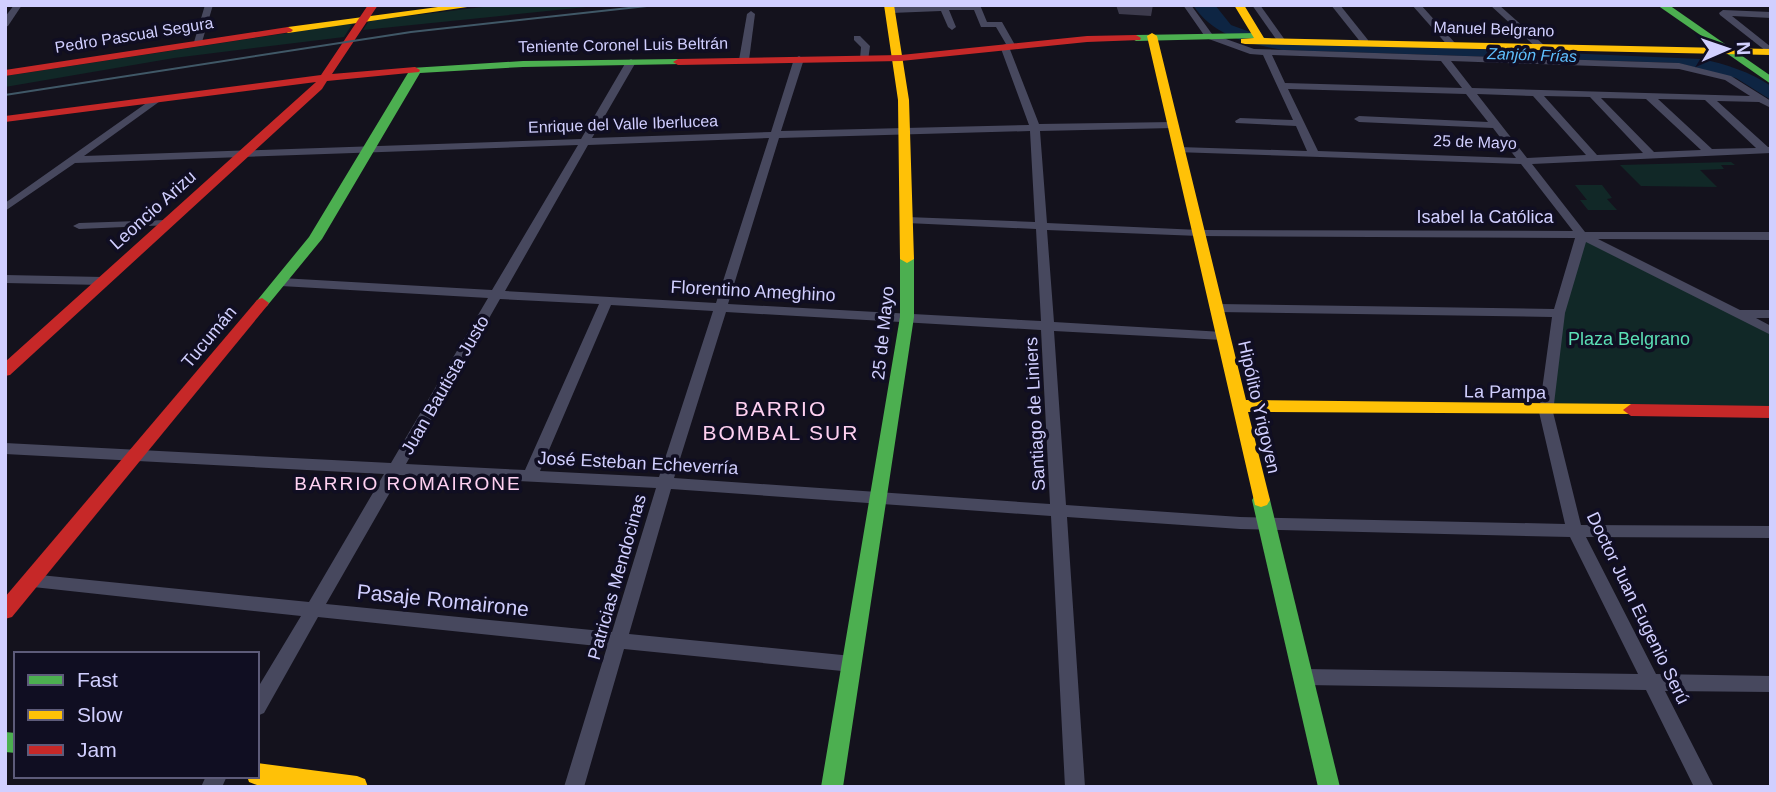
<svg xmlns="http://www.w3.org/2000/svg" width="1776" height="792" font-family="Arial,sans-serif">
<rect width="100%" height="100%" fill="#14121d"/>
<g fill="#112827">
<polygon points="499,5 606,5 363,30 368,22 376,20"/>
<polygon points="353,23 344,37 174,58 5,87 5,76"/>
<polygon points="1731,162 1735,165 1721,165 1724,169 1700,170 1717,187 1641,186 1620,165"/>
<polygon points="1575,185 1602,185 1612,198 1607,199 1617,210 1588,210 1580,200 1587,200"/>
<polygon points="1584,239 1771,333 1771,410 1551,410 1561,317"/>
</g>
<path fill="#0e2543" d="M 1193,5 L 1215,5 L 1231,25 L 1272,40 L 1701,59 C 1726,64 1750,72 1771,86 L 1771,100 L 1736,78 L 1678,63 L 1283,50 C 1249,44 1213,36 1193,5 Z"/>
<g fill="none" stroke-linecap="round" stroke-linejoin="round">
<g fill="#47485e" fill-rule="evenodd">
<polygon points="14,5 22,5 8,26 5,27 5,17"/>
<polygon points="205,5 213,5 202,42 198,45 194,42"/>
<path d="M 980,5 L 987,22 L 1002,22 L 1015,45 L 1009,47 L 1039,124 L 1173,122 L 1178,125 L 1173,128 L 1040,131 L 1047,223 L 1199,230 L 1573,231 L 1521,164 L 1175,152 L 1174,150 L 1179,147 L 1307,151 L 1296,126 L 1236,123 L 1235,121 L 1240,118 L 1293,120 L 1263,55 L 1250,54 L 1206,38 L 1183,5 L 1191,5 L 1212,34 L 1254,49 L 1679,63 L 1731,76 L 1771,101 L 1771,108 L 1759,102 L 1717,101 L 1768,147 L 1771,147 L 1771,153 L 1532,164 L 1585,232 L 1771,232 L 1771,240 L 1598,239 L 1740,310 L 1771,310 L 1771,318 L 1756,318 L 1771,326 L 1771,335 L 1586,242 L 1565,313 L 1553,412 L 1581,525 L 1771,526 L 1771,538 L 1586,537 L 1656,674 L 1771,676 L 1771,692 L 1665,691 L 1714,787 L 1694,787 L 1646,690 L 1304,685 L 1298,683 L 1295,677 L 1298,671 L 1304,669 L 1638,674 L 1570,537 L 1240,529 L 1067,517 L 1085,787 L 1065,787 L 1051,516 L 671,489 L 629,634 L 852,656 L 858,658 L 861,664 L 858,670 L 852,672 L 624,649 L 584,787 L 564,787 L 607,647 L 318,617 L 264,713 L 257,716 L 257,689 L 301,616 L 24,586 L 22,581 L 24,576 L 30,574 L 309,602 L 384,474 L 5,454 L 5,443 L 391,463 L 488,298 L 281,286 L 275,282 L 281,278 L 492,290 L 578,145 L 75,163 L 5,211 L 5,203 L 155,97 L 163,99 L 84,156 L 581,139 L 626,62 L 631,59 L 636,62 L 592,138 L 771,132 L 794,59 L 799,56 L 804,59 L 781,131 L 1029,125 L 1000,46 L 1006,44 L 996,27 L 981,27 L 974,10 L 949,10 L 956,27 L 952,30 L 948,27 L 941,11 L 891,13 L 887,10 L 891,7 ZM 1272,55 L 1441,61 L 1462,88 L 1285,83 ZM 1451,61 L 1679,69 L 1725,80 L 1750,96 L 1472,88 ZM 1288,89 L 1466,94 L 1488,122 L 1359,116 L 1354,119 L 1359,122 L 1493,128 L 1516,158 L 1318,151 ZM 1477,94 L 1533,96 L 1586,155 L 1527,158 ZM 1544,96 L 1590,97 L 1643,153 L 1597,155 ZM 1601,98 L 1646,99 L 1701,150 L 1654,152 ZM 1658,99 L 1705,100 L 1756,148 L 1712,149 ZM 1030,131 L 1035,222 L 907,217 L 901,220 L 907,223 L 1036,229 L 1041,321 L 728,304 L 779,138 ZM 769,138 L 716,303 L 505,291 L 588,145 ZM 1047,230 L 1199,236 L 1575,238 L 1554,309 L 1217,304 L 1211,308 L 1217,312 L 1552,317 L 1539,412 L 1565,524 L 1240,517 L 1066,505 L 1054,331 L 1223,340 L 1230,336 L 1223,332 L 1054,322 ZM 500,299 L 599,304 L 525,470 L 406,464 ZM 611,305 L 713,311 L 659,477 L 540,471 ZM 726,312 L 1041,330 L 1050,504 L 674,478 ZM 400,475 L 656,488 L 612,632 L 326,604 Z"/>
<polygon points="1252,5 1260,5 1285,40 1284,42 1278,42"/>
<polygon points="1331,5 1340,5 1368,40 1368,44 1362,44"/>
<polygon points="1412,5 1421,5 1455,43 1455,47 1449,47"/>
<polygon points="1490,5 1499,5 1545,46 1545,50 1539,50"/>
<polygon points="1723,10 1771,12 1771,18 1732,16 1771,47 1771,55 1720,15 1719,13"/>
<polygon points="751,11 755,14 749,60 744,63 739,60 747,14"/>
<polygon points="854,36 860,36 870,46 868,61 860,59 861,47 854,40"/>
<polygon points="167,220 173,223 171,225 79,229 73,226 79,223"/>
<polygon points="5,275 103,277 109,281 103,285 5,283"/>
<polygon points="206,776 227,776 222,787 201,787"/>
</g>
<g fill="#4caf50" fill-rule="evenodd">
<polygon points="1657,5 1669,5 1771,76 1771,84"/>
<polygon points="1258,33 1261,34 1261,38 1136,41 1131,38 1136,35"/>
<polygon points="678,59 682,60 682,64 523,67 420,73 322,239 267,306 262,308 255,303 309,237 411,68 523,61"/>
<polygon points="907,255 914,259 914,317 843,787 821,787 900,317 900,259"/>
<polygon points="1261,493 1267,495 1270,500 1340,787 1318,787 1252,500 1255,495"/>
<polygon points="5,732 16,733 16,753 5,752"/>
</g>
<g fill="#ffc107" fill-rule="evenodd">
<polygon points="453,5 481,5 288,33 283,30 288,27"/>
<polygon points="884,5 894,5 909,100 914,259 907,263 900,259 898,100"/>
<polygon points="1234,5 1244,5 1264,38 1771,49 1771,55 1245,44 1241,43 1241,39 1254,38"/>
<polygon points="1152,33 1157,36 1246,400 1631,404 1639,410 1637,414 1248,412 1270,500 1267,505 1261,507 1255,505 1147,36"/>
<polygon points="257,763 357,776 365,779 368,787 257,785 249,782 247,776 257,776"/>
</g>
<g fill="#c62828" fill-rule="evenodd">
<polygon points="368,5 378,5 332,74 415,67 420,70 419,72 327,81 322,89 10,375 5,376 5,362 316,82 5,122 5,116 321,75"/>
<polygon points="288,27 293,30 291,32 5,76 5,70"/>
<polygon points="1136,35 1141,38 1140,40 1087,42 901,61 678,65 673,62 678,59 901,55 1087,36"/>
<polygon points="262,298 269,303 267,306 12,617 5,619 5,597 257,300"/>
<polygon points="1631,404 1771,406 1771,418 1631,416 1623,410"/>
</g>
<polyline stroke="#405867" stroke-width="2" points="5,95 411,32 656,5"/>
</g>
<polygon fill="#3d3b4d" points="1116,5 1153,5 1151,16 1119,14"/>
<g text-anchor="middle" dominant-baseline="central" stroke-width="7" stroke-linejoin="round" paint-order="stroke">
<g font-size="16" fill="#d1cfff" stroke="#100e22">
<text transform="translate(1494 29) rotate(2)">Manuel Belgrano</text>
<text transform="translate(134 35) rotate(-9)">Pedro Pascual Segura</text>
<text transform="translate(623 45) rotate(-1)">Teniente Coronel Luis Beltrán</text>
<text transform="translate(623 124) rotate(-2)">Enrique del Valle Iberlucea</text>
<text transform="translate(1475 142) rotate(2)">25 de Mayo</text>
</g>
<g font-size="16" font-style="italic" fill="#5ebffe" stroke="#100e22">
<text transform="translate(1532 55) rotate(2)">Zanjón Frías</text>
</g>
<g font-size="18" fill="#d1cfff" stroke="#100e22">
<text transform="translate(153 210) rotate(-42)">Leoncio Arizu</text>
<text x="1485" y="217">Isabel la Católica</text>
<text transform="translate(753 291) rotate(3)">Florentino Ameghino</text>
<text transform="translate(883 333) rotate(-84)">25 de Mayo</text>
<text transform="translate(209 337) rotate(-50)">Tucumán</text>
<text transform="translate(445 385) rotate(-60)">Juan Bautista Justo</text>
<text transform="translate(1505 392) rotate(1)">La Pampa</text>
<text transform="translate(1259 407) rotate(77)">Hipólito Yrigoyen</text>
<text transform="translate(1035 414) rotate(-93)">Santiago de Liniers</text>
<text transform="translate(638 463) rotate(3)">José Esteban Echeverría</text>
<text transform="translate(617 577) rotate(-74)">Patricias Mendocinas</text>
<text transform="translate(1638 608) rotate(64)">Doctor Juan Eugenio Serú</text>
</g>
<g font-size="18" fill="#5bdfb5" stroke="#100e22">
<text x="1629" y="339">Plaza Belgrano</text>
</g>
<g font-size="19" letter-spacing="2" fill="#ffd1f1" stroke="#100e22">
<text x="408" y="483">BARRIO ROMAIRONE</text>
</g>
<g font-size="21" letter-spacing="2" fill="#ffd1f1" stroke="#100e22">
<text x="781" y="408">BARRIO<tspan x="781" dy="24">BOMBAL SUR</tspan></text>
</g>
<g font-size="21" fill="#d1cfff" stroke="#100e22">
<text transform="translate(443 600) rotate(6)">Pasaje Romairone</text>
</g>
</g>
<rect width="1776" height="792" fill="none" stroke="#d1cfff" stroke-width="14"/>
<rect x="14" y="652" width="245" height="126" fill="#100e22" stroke="#5d5b7a" stroke-width="2"/>
<rect x="28" y="675" width="35" height="10" fill="#4caf50" stroke="#5d5b7a" stroke-width="2"/>
<text x="77" y="687" font-size="21" fill="#d1cfff">Fast</text>
<rect x="28" y="710" width="35" height="10" fill="#ffc107" stroke="#5d5b7a" stroke-width="2"/>
<text x="77" y="722" font-size="21" fill="#d1cfff">Slow</text>
<rect x="28" y="745" width="35" height="10" fill="#c62828" stroke="#5d5b7a" stroke-width="2"/>
<text x="77" y="757" font-size="21" fill="#d1cfff">Jam</text>
<g transform="translate(1727 49) rotate(88)" stroke="#100e22" stroke-width="5" paint-order="stroke">
<path d="M0-5L12 26L0 18L-12 26Z" fill="#d1cfff"/>
<text y="-10" font-size="19" font-weight="bold" text-anchor="middle" fill="#d1cfff">N</text>
</g>
</svg>
